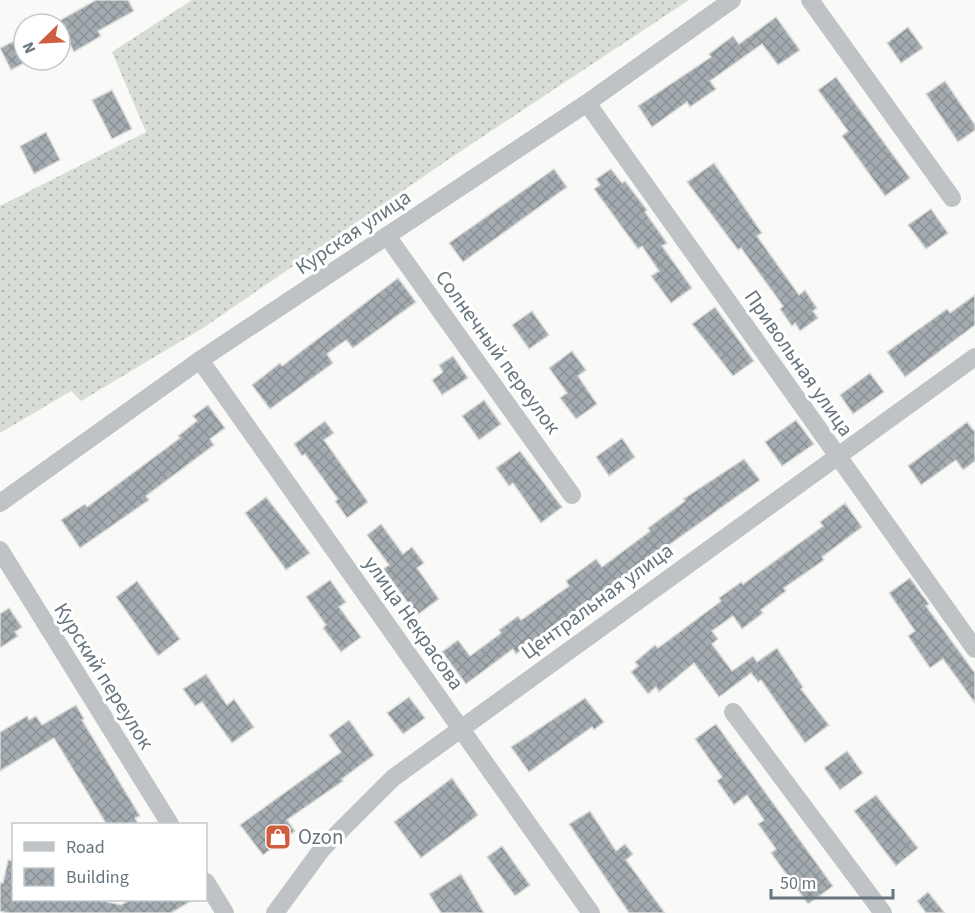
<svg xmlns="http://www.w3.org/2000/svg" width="975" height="913" font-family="'Source Sans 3',sans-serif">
<defs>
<pattern id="grass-dots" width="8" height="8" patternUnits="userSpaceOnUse" patternTransform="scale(1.5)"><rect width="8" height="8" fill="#d9ddd7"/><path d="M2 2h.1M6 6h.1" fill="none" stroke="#b4b8b4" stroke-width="1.8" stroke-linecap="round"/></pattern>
<pattern id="building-cross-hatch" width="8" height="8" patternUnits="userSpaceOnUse" patternTransform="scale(1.5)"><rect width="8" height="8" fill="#a4acb1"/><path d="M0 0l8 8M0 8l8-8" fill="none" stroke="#899195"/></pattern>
</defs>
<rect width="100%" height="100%" fill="#f9f9f7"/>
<polygon fill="url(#grass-dots)" points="192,0 689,0 455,155 203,328 81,401 71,391 0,433 0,206 146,132 112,52"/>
<g fill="url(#building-cross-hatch)" stroke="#dbdbd9" stroke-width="1.5">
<polygon points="96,0 128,0 134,11 98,31 101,36 74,52 60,24 57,22"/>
<polygon points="776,17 800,50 778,65 762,44 710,81 716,89 690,107 687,102 652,127 638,106 711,57 709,54 733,36 739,44"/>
<polygon points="908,27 923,48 901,63 887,43"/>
<polygon points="20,38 24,46 24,63 11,70 0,48"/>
<polygon points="836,77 910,178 885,196 842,136 848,131 818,90"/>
<polygon points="945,81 975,125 975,130 958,142 926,94"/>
<polygon points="112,90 132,129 112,139 92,100"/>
<polygon points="46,132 60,160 34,174 20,146"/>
<polygon points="714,163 762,233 757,236 799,295 805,290 817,308 813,311 818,318 800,331 795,323 792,326 780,309 783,306 741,248 738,250 687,182"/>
<polygon points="554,169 567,187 463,262 449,243"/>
<polygon points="611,169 622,183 625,181 647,210 645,212 667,243 662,246 692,288 671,303 651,276 659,271 642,246 638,249 594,189 600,185 596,179"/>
<polygon points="931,209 948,233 926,249 908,225"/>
<polygon points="398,278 416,302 353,348 346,340 327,354 333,363 270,409 252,385 280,363 282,366"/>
<polygon points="975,295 975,325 905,377 887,352 947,309 950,313"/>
<polygon points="715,307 754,361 733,376 692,324"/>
<polygon points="532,311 549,335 529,349 512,325"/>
<polygon points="572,351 586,370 578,376 597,404 576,419 560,398 567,393 549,368"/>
<polygon points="453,356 468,378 442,395 432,380 443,372 439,365"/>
<polygon points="870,373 884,392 853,414 840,395"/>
<polygon points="484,400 501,424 479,440 462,416"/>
<polygon points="208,405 225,428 210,439 214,445 146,496 149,500 80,548 61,520 85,504 87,507 180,438 178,436 197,421 193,416"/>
<polygon points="796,420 814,444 782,466 765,442"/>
<polygon points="325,421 334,433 324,440 368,502 347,518 335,501 338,499 305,454 302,456 294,444"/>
<polygon points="967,422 975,432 975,461 963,470 956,460 921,485 908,466"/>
<polygon points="622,438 635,457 609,476 596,457"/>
<polygon points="520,451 562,507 541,523 513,483 509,486 496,468"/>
<polygon points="744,459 760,480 516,654 513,649 466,684 442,652 458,640 470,656 501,633 499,630 518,616 521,620 569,586 566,581 596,559 602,567 650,531 648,528 685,501 683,499"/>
<polygon points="266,497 310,553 286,570 245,513"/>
<polygon points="845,503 862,527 822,557 824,560 784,588 786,591 761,610 763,613 742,629 733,616 712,631 718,639 712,644 732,671 753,656 757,662 777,648 803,687 801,689 829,725 805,743 761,680 758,682 751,673 719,697 694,663 659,692 656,687 648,694 631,672 638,666 635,662 655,645 658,648 721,601 719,598 741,582 743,584 823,526 820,522"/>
<polygon points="381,524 403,554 412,547 424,563 417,568 439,599 417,615 383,569 389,565 367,535"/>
<polygon points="910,578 929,604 926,606 975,673 975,703 943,659 930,668 908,636 915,631 889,593"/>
<polygon points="330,580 346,602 339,607 361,637 341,652 323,628 326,625 306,597"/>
<polygon points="137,581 180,639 158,656 116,597"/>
<polygon points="9,608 22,627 15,632 18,636 0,648 0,614"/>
<polygon points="206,674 227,705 234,699 254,727 232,743 202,702 195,706 183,689"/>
<polygon points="409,697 425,718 403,734 387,713"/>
<polygon points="585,698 604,722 594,730 592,727 529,772 511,747"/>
<polygon points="76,705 84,719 82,720 140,816 135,818 139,825 107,825 54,738 0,771 0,732 27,716 29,720 36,716 42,725"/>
<polygon points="349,720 374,755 342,779 343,781 287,820 295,831 263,855 240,825 341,752 329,735"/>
<polygon points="716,724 833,886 808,904 771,853 776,849 758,824 764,820 747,795 734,805 717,781 722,777 695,739"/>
<polygon points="847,751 863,773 840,790 824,768"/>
<polygon points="452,778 478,815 421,858 394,822"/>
<polygon points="876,795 918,848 896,866 854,811"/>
<polygon points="590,811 616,851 625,844 633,854 626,860 665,913 629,913 569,824"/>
<polygon points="502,846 530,885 515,896 487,857"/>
<polygon points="8,860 14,861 14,900 99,900 121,905 129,900 193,900 171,913 8,913 0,911 0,883 3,883"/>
<polygon points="461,874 484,913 441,913 429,894"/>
<polygon points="928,892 945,913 926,913 917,901"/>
</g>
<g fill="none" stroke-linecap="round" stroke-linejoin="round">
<g stroke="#bfc3c6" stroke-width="18">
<polyline points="810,0 952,198"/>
<polyline points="587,103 975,649"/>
<polyline points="387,236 572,495"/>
<polyline points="200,360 591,913"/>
<polyline points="0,503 200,360 587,103 732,0"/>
<polyline points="0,550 170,824"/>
<polyline points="733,712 883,913"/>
<polyline points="206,882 225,913"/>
<polyline points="275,913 322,849 393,778 975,357"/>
</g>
</g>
<defs>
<g id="shop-square" transform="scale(1.35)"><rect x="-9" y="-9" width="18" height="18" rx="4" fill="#cf5e41" stroke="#fff"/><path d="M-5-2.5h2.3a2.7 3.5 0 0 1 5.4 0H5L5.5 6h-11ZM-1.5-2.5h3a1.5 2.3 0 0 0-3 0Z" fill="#fff"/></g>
</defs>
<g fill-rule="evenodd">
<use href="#shop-square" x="278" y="837"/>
</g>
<g text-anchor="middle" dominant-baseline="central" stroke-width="6" stroke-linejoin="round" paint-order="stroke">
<g font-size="21" fill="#67757e" stroke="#fff">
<text transform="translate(353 232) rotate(-34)">Курская улица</text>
<text transform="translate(498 352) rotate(54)">Солнечный переулок</text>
<text transform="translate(799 363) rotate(55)">Привольная улица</text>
<text transform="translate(597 601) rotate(-36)">Центральная улица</text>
<text transform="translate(414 623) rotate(55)">улица Некрасова</text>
<text transform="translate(104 676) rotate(58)">Курский переулок</text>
</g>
<g font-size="21" fill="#67757e" stroke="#fff" text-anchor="start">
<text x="298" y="837">Ozon</text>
</g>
</g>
<rect x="12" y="823" width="195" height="78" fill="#ffffff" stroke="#c2c8cb" stroke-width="1.5"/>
<rect x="24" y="842" width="30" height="9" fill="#bfc3c6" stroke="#c2c8cb" stroke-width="1.5"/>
<text x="66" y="853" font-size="18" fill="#67757e">Road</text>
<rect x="24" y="868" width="30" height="18" fill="url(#building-cross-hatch)" stroke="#c2c8cb" stroke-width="1.5"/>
<text x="66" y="883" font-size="18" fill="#67757e">Building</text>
<g transform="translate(42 42) rotate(246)"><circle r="28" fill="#ffffff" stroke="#c2c8cb" stroke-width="1.5"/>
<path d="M0-4.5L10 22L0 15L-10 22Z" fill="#cf5e41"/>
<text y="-9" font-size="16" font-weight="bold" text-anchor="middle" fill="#67757e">N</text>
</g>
<path d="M771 889v9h122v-9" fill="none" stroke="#67757e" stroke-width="3"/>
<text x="780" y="889" font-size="18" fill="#67757e" stroke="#ffffff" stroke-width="4.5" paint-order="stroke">50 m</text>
</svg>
